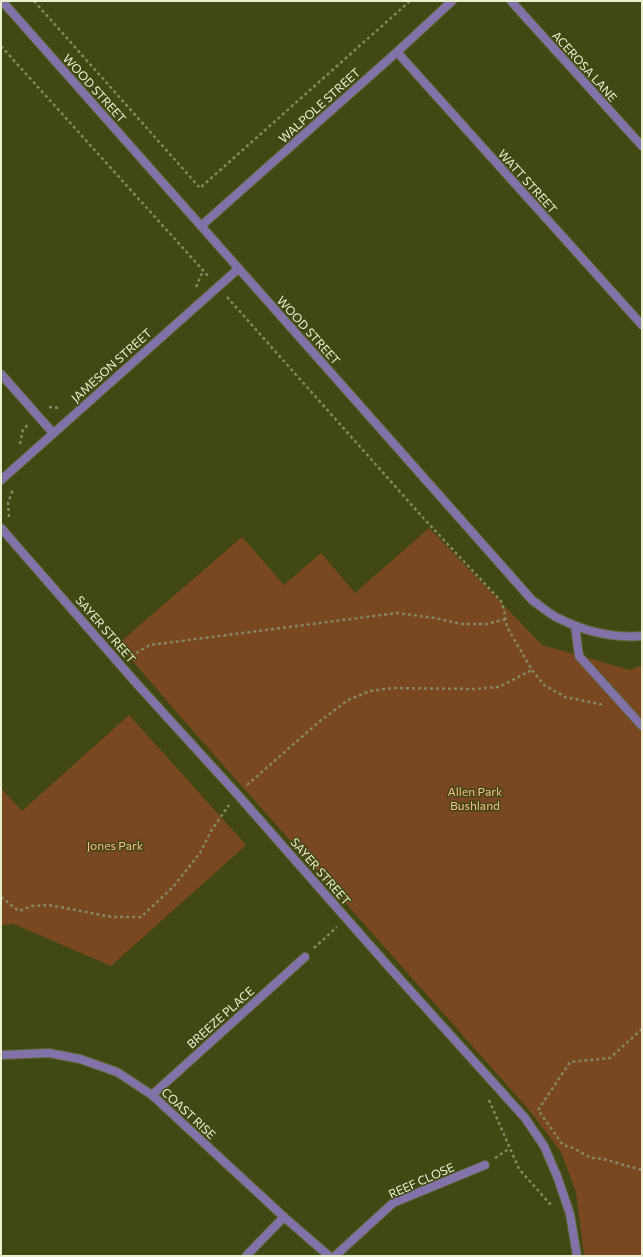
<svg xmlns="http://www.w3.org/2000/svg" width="643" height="1257" font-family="Commissioner,sans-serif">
<rect width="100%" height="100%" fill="#424814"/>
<g fill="#794721">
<polygon points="429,528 542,645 630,670 642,665 642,1256 584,1256 576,1192 561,1152 529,1110 186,723 118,644 242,537 284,585 321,553 355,593"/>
<polygon points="129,715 246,845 111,966 14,924 1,925 1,788 22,811"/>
</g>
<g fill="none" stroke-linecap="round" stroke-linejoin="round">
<g stroke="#606635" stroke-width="10">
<g id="service">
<polyline points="511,1 642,146"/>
<polyline points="575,626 579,656 642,726"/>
</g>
</g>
<g stroke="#606635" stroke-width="10">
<g id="minor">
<polyline points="397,52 642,325"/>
<polyline points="201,226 397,52 452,1"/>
<polyline points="1,374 53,433"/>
<polyline points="1,480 238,269"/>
<polyline points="1,528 137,684 237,794 389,967 525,1118 544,1146 557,1176 570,1214 577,1256"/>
<polyline points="1,1055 49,1053 80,1059 117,1072 152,1095 284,1217 329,1256"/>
<polyline points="152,1095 305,957"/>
<polyline points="246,1256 284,1217"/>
<polyline points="335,1256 393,1203 485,1165"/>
</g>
</g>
<g stroke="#606635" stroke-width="10">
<path id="tertiary" d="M 2,1 L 532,600 C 541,606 550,615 560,619 C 586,632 614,638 642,636"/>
</g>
<g stroke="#83895c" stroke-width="2.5" stroke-dasharray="3 3" stroke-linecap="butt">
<polyline points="34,1 200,188 410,1"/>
<polyline points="1,46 209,277"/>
<polyline points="196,287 203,271"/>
<polyline points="227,297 426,521 501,601 504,610 507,627 532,670 544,685 565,697 604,705"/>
<polyline points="49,407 60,408"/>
<polyline points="20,444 23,429 28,425"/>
<polyline points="9,517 8,503 13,489"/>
<polyline points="131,656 150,645 397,613 435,618 461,624 487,624 506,619"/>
<polyline points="247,785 320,721 348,700 370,691 392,688 474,689 499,687 532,670"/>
<polyline points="1,897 19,911 32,906 49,905 112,917 141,917 173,887 200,853 211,831 229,805"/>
<polyline points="314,948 337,927"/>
<polyline points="642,1029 610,1058 570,1062 538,1110 563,1145 573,1148 591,1158 603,1159 642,1170"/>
<polyline points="489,1100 519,1169 551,1205"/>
<polyline points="495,1158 510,1148"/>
</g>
<use href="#service" stroke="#8173a9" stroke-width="8"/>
<use href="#minor" stroke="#8173a9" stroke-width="8"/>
<use href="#tertiary" stroke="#8173a9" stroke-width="8"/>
</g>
<g text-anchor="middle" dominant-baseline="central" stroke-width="3" stroke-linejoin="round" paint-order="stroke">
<g font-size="12" fill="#eaf0ce" stroke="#424814">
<text transform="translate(585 66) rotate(48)">ACEROSA LANE</text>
<text transform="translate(95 88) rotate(48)">WOOD STREET</text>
<text transform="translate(319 105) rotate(-42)">WALPOLE STREET</text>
<text transform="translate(528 181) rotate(48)">WATT STREET</text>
<text transform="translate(309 330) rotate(48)">WOOD STREET</text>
<text transform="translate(111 365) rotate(-42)">JAMESON STREET</text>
<text transform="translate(106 629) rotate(49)">SAYER STREET</text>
<text transform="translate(321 871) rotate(49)">SAYER STREET</text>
<text transform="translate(220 1017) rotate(-42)">BREEZE PLACE</text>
<text transform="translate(189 1113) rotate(43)">COAST RISE</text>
<text transform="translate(421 1180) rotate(-24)">REEF CLOSE</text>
</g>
<g font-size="12" fill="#fbbc8f" stroke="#424814">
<text x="475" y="791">Allen Park<tspan x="475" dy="14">Bushland</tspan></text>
<text x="115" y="845">Jones Park</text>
</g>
</g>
<rect width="643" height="1257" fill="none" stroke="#eaf0ce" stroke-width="4"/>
</svg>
